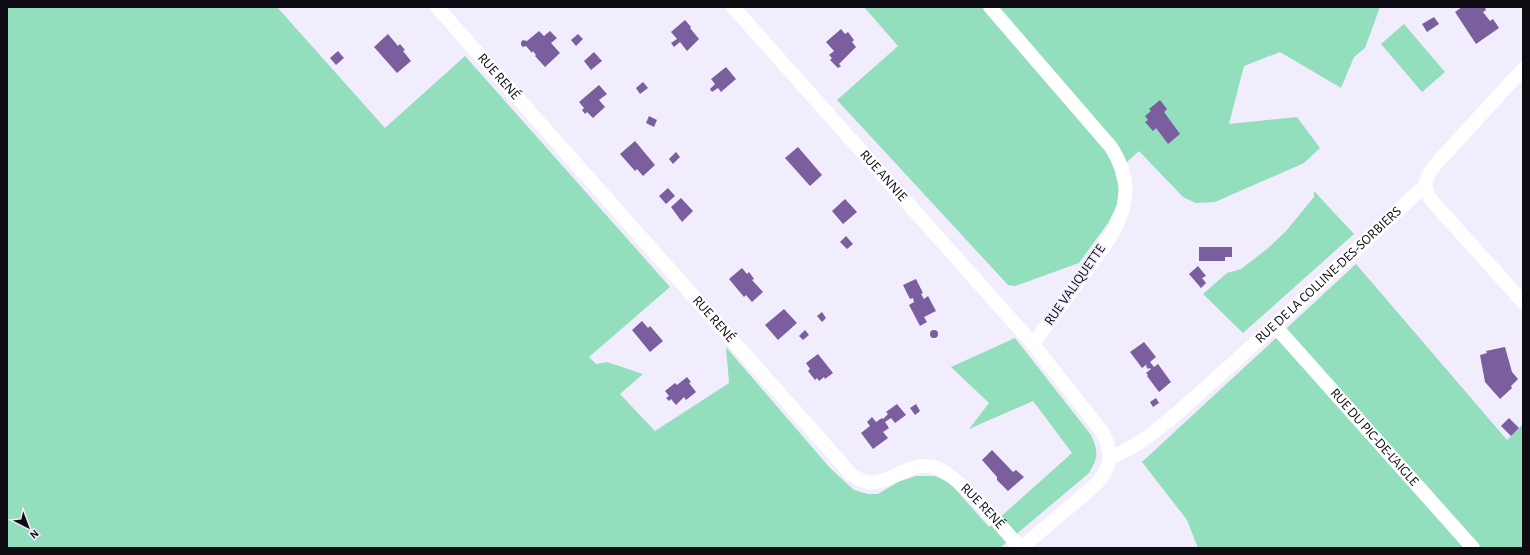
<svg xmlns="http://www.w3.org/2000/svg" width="1530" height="555" font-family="'Alegreya Sans',sans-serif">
<rect width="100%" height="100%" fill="#f2edfd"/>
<g fill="#93debc">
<path d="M 7,7 L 277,7 L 385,128 L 465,56 L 670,287 L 589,357 L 596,364 L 607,362 L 643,374 L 620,394 L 655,431 L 729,383 L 726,347 L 830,468 L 854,490 L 868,494 L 878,494 L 898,482 L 916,476 L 935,476 L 950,483 L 989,527 L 1072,453 L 1033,401 L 969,429 L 989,403 L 951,367 L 1015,338 L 1091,435 C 1099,452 1098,458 1089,473 L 1000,548 L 7,548 Z"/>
<polygon points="864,7 1380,7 1365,48 1354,57 1341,88 1280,52 1244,66 1229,124 1297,117 1320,148 1304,163 1215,202 1196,203 1183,197 1139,151 1115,173 1119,187 1117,205 1108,223 1079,263 1015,286 1008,285 837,100 898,46"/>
<polygon points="1404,24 1445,72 1422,92 1381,44"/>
<polygon points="1314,191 1354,234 1243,333 1203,294 1227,273 1241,269 1267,249 1286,231 1314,197"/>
<polygon points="1356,264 1507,440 1523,424 1523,548 1198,548 1187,520 1142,462"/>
</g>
<g fill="#7a5e9e">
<polygon points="1462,7 1485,7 1486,10 1483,12 1490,21 1493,19 1499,28 1476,44 1455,12"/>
<polygon points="1434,17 1439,24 1427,32 1422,24"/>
<polygon points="685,20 691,27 690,28 699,39 687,51 680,42 674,47 671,43 677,39 671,32"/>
<polygon points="841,29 845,34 848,32 854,40 852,42 856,47 839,64 841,66 838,68 830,60 832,58 829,55 834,51 826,42"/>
<polygon points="539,31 544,36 550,31 557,38 551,43 560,53 545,67 535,56 536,55 533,51 532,53 526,46 523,47 521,45 521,42 523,40 527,41"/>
<polygon points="388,34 398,46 400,44 405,50 403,51 411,61 397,73 374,47"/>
<polygon points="578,34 583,39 576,46 571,40"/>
<polygon points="338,51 344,58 336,65 330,58"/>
<polygon points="594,52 602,61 591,70 584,61"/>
<polygon points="726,67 736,79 721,92 718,88 712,92 710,89 715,84 711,79"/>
<polygon points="643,82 648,88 640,94 636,88"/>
<polygon points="599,85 607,94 599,100 605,107 593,118 587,112 585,114 582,110 584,108 579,102"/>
<polygon points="1160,100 1167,109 1164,112 1180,134 1168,144 1156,128 1153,131 1145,122 1148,120 1145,116 1151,111 1149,109"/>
<polygon points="649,116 657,120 654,127 646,123"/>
<polygon points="635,141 655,165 643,176 637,169 635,171 620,154"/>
<polygon points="798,147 822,175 810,186 785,158"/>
<polygon points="676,152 680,157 673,164 669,159"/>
<polygon points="668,188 675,196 666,204 659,196"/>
<polygon points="681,198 693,211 682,222 671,207"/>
<polygon points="845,199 857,212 843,224 832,211"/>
<polygon points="846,236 853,244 847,249 840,242"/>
<polygon points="1199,247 1232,247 1232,257 1225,257 1225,261 1199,261"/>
<polygon points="1198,266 1206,276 1202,278 1206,283 1201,288 1189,274"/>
<polygon points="742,268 747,274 749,272 752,276 754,279 752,280 763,292 752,302 746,295 744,297 729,279"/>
<polygon points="916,279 923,293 921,294 924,299 928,296 936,311 924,317 927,322 920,326 909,305 914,302 913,298 910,299 903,285"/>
<polygon points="784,309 797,323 778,340 765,325"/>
<polygon points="822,312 826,318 822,322 817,316"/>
<polygon points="642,321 648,328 650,326 663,341 650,352 632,330"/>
<polygon points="805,330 809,335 803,340 799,336"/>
<circle cx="934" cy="334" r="4"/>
<polygon points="1144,342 1156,357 1150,362 1154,367 1158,364 1171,382 1159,392 1147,376 1148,375 1146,373 1151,369 1150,368 1148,369 1146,366 1147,364 1142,368 1130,352"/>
<polygon points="1505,347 1512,372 1518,379 1511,386 1512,388 1500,399 1485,382 1480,355 1487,353 1486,351"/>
<polygon points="818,354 833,373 825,379 824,377 819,381 817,378 815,380 808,371 810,369 806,363"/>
<polygon points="687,377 691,382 689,383 696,392 686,400 684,397 676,405 671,399 669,401 666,398 669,396 665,391 675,383 677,385"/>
<polygon points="1156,398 1159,403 1153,407 1150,402"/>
<polygon points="897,404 906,415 895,423 891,418 885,422 889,428 883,432 888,438 873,449 861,433 870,426 867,422 872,417 876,422 882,418 883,419 888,414 886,412"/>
<polygon points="916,404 920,411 915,415 910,408"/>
<polygon points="1509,418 1519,428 1511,436 1501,426"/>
<polygon points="992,450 1013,472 1016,470 1024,477 1008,491 997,480 997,477 982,460"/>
</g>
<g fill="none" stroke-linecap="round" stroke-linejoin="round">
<g stroke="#fff" stroke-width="14">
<path id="s1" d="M 437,7 L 851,474 C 883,499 901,459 934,467 C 956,472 1004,529 1020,548"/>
<path id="s2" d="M 733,7 L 1033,344"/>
<path d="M 990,7 L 1111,147 C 1121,163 1128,180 1125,199 C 1121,228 1098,254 1081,278 C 1065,300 1049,322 1033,344 L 1103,433 C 1114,456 1111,470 1092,488 L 1021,548"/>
<path d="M 1523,69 L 1436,164 C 1425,178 1421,185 1432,201 L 1523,302"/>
<path id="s3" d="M 1275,326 L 1473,548"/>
<path id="s4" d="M 1110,458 C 1153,440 1186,404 1221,374 C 1288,314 1352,253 1418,192 L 1425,189"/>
</g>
</g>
<g text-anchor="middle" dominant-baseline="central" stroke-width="3.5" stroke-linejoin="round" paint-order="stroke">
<g font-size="14" fill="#0e0c12" stroke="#f2edfd">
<text stroke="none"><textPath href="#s1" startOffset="93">RUE RENÉ</textPath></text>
<text stroke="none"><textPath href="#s2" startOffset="226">RUE ANNIE</textPath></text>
<text stroke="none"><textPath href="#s4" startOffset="286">RUE DE LA COLLINE-DES-SORBIERS</textPath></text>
<text transform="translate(1075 285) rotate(-55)">RUE VALIQUETTE</text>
<text stroke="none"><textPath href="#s1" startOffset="417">RUE RENÉ</textPath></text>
<text stroke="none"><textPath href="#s3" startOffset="149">RUE DU PIC-DE-L'AIGLE</textPath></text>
<text stroke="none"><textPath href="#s1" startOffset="775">RUE RENÉ</textPath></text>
</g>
</g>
<rect width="1530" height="555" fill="none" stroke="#0e0c12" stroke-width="16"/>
<g transform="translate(28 527) rotate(138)" stroke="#f2edfd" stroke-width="3" paint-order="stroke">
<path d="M0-3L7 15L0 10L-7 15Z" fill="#0e0c12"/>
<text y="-6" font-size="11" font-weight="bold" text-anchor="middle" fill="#0e0c12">N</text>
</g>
</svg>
